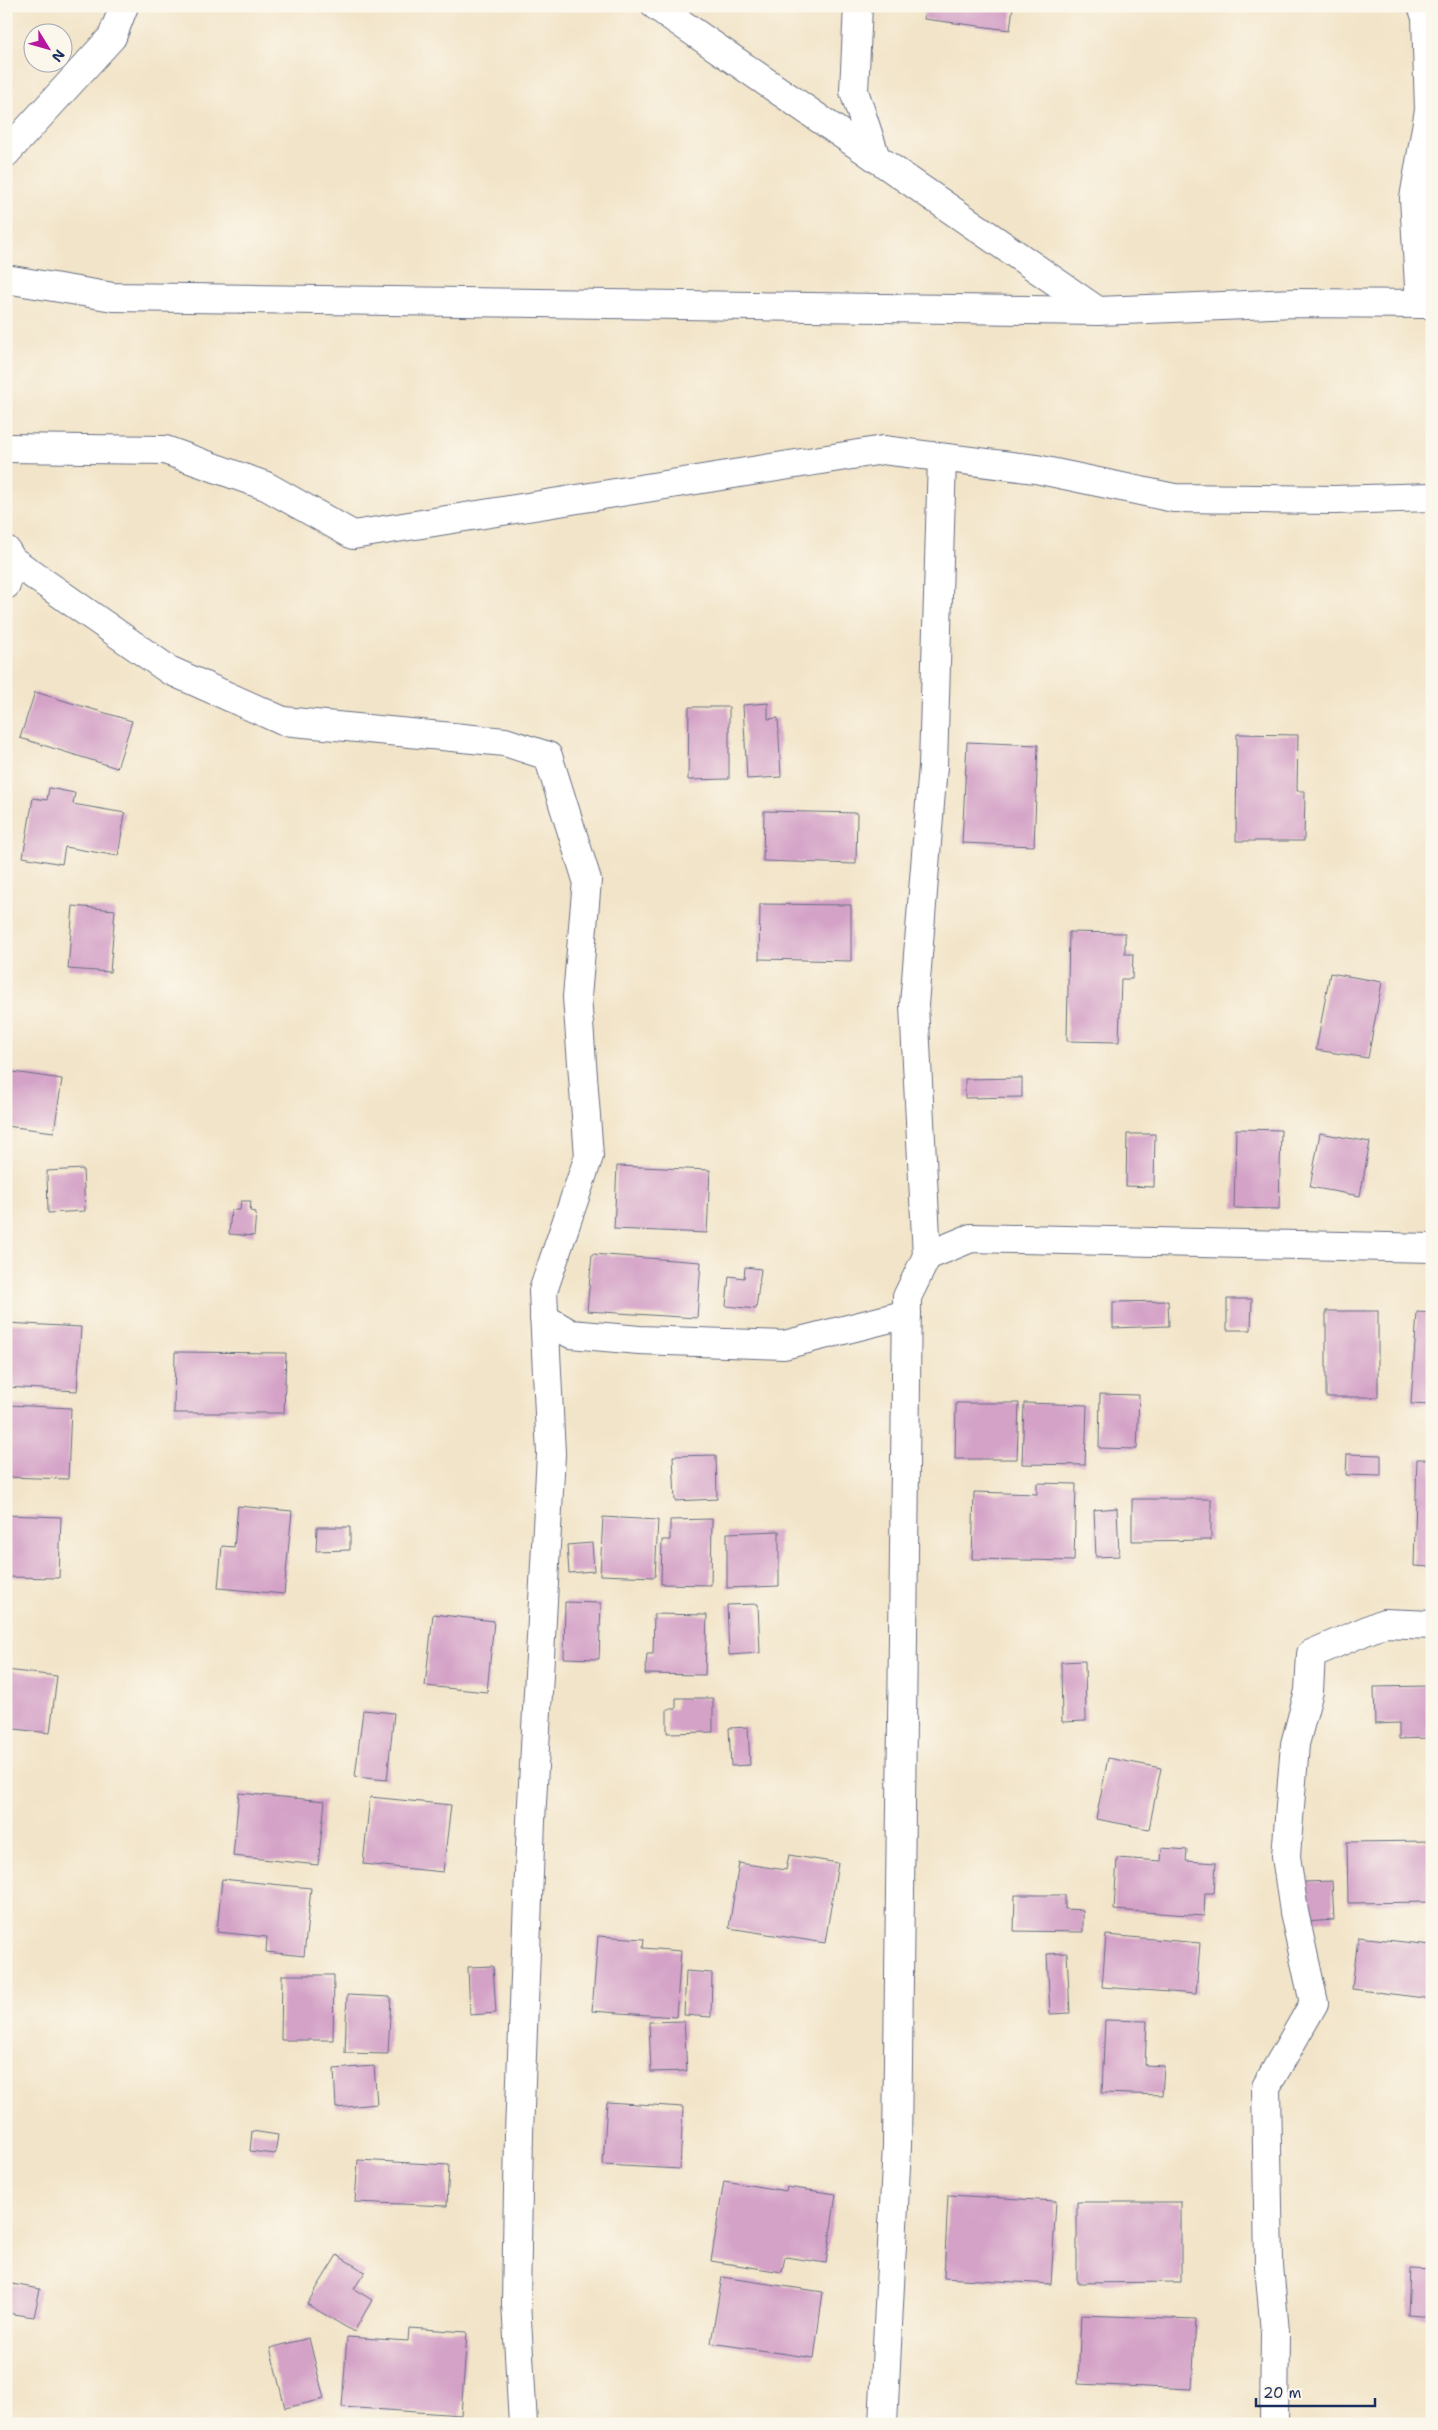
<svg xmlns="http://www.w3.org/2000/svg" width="1438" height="2430" font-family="'Shantell Sans',sans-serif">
<rect width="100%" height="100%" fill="#fbf7ec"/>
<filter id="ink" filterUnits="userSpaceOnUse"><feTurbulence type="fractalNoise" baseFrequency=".02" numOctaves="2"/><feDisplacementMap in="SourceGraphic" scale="10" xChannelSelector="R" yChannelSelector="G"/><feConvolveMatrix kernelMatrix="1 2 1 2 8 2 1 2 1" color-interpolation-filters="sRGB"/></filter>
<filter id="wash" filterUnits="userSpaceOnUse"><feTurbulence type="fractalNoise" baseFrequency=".0096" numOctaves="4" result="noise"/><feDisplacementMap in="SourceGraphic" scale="20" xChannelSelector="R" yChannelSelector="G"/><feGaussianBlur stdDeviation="1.12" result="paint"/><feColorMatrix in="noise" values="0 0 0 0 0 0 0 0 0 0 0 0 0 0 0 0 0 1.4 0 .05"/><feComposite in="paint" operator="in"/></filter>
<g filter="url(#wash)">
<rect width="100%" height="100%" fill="#f2e4c8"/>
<g id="blocks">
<g fill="#d4a2c7">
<polygon points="925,6 1013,6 1010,30 924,19"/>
<polygon points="35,692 132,721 117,768 20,738"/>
<polygon points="768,703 768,719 778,718 781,777 747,779 743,705"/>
<polygon points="689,707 729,707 729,779 688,780"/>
<polygon points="1237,734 1298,735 1297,791 1305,791 1304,841 1236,841"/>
<polygon points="967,742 1038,745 1034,846 962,843"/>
<polygon points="49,788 75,793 73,804 125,813 118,856 65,847 62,864 23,857 33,798 47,800"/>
<polygon points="764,811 857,813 856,864 763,861"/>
<polygon points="760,904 851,905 851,961 759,959"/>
<polygon points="73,906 115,910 110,972 68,969"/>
<polygon points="1069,932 1125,933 1125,954 1133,954 1132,979 1121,979 1119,1042 1067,1041"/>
<polygon points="1330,973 1382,982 1368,1058 1316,1050"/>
<polygon points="6,1071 62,1079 54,1132 6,1126"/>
<polygon points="1022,1078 1022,1097 965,1098 965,1079"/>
<polygon points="1236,1129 1281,1130 1279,1209 1234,1208"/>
<polygon points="1320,1133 1370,1142 1360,1196 1310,1187"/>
<polygon points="1127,1134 1155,1134 1154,1187 1126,1186"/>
<polygon points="617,1166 710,1170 707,1233 614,1229"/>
<polygon points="83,1169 85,1211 48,1213 47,1171"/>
<polygon points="241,1201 251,1201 250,1211 256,1212 254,1236 229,1234 231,1210 240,1210"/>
<polygon points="592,1254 701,1262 697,1318 587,1311"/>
<polygon points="745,1267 761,1269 756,1309 726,1306 729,1276 744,1278"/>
<polygon points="1227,1299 1252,1299 1251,1330 1227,1330"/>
<polygon points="1168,1301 1169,1326 1113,1328 1113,1302"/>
<rect x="1326" y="1311" width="52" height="86"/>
<polygon points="1417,1312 1432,1313 1432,1405 1411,1404"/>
<polygon points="6,1323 81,1327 77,1391 6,1387"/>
<polygon points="175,1352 286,1353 284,1413 174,1413"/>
<polygon points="1100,1394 1139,1395 1137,1449 1099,1448"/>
<polygon points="956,1403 1019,1403 1017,1459 955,1459"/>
<polygon points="1024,1403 1087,1405 1085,1465 1022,1464"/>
<polygon points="8,1405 71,1408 68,1479 6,1477"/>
<polygon points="1347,1454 1381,1455 1381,1476 1346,1475"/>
<polygon points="716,1455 717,1499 675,1501 673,1456"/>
<polygon points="1417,1459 1432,1459 1432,1567 1414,1566"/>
<polygon points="1037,1483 1076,1484 1074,1561 972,1559 974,1492 1037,1494"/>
<polygon points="1132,1499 1211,1499 1211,1540 1132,1541"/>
<polygon points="238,1506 292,1511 284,1594 218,1588 222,1546 234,1547"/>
<polygon points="1117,1508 1119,1556 1096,1557 1094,1510"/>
<polygon points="6,1515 61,1517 59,1578 6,1577"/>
<polygon points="603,1517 658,1520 655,1577 600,1575"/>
<polygon points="712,1519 711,1585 661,1584 662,1540 670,1540 670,1520"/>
<polygon points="317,1527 350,1527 350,1550 316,1551"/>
<polygon points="779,1531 779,1586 727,1588 727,1533"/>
<polygon points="592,1543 594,1571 569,1573 567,1545"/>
<polygon points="565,1602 601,1603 599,1659 564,1658"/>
<polygon points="758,1604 760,1653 729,1655 727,1605"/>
<polygon points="433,1614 494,1621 487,1692 425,1686"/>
<polygon points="654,1614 707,1615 705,1675 645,1674 647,1654 653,1654"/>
<polygon points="1085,1661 1086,1721 1062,1722 1061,1662"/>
<polygon points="6,1670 57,1676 50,1733 6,1728"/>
<polygon points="1427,1686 1429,1738 1399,1739 1399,1723 1375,1724 1374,1687"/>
<polygon points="676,1698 713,1698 713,1732 667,1733 667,1709 676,1709"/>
<polygon points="363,1710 394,1713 387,1780 355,1777"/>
<polygon points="748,1727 750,1765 731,1766 729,1728"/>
<polygon points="1108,1758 1161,1768 1149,1829 1096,1819"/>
<polygon points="239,1793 325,1801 318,1865 233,1856"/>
<polygon points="370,1797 451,1805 443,1872 363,1864"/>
<polygon points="1432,1841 1432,1902 1348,1903 1347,1842"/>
<polygon points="1162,1848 1187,1850 1186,1861 1216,1863 1214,1893 1205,1893 1204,1916 1114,1910 1117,1858 1161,1861"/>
<polygon points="789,1855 838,1863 825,1943 729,1928 739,1863 786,1870"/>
<polygon points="222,1879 311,1888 304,1956 266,1952 267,1937 217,1932"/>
<polygon points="1332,1881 1334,1920 1305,1922 1304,1882"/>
<polygon points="1015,1895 1065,1895 1065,1909 1083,1910 1083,1932 1014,1931"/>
<polygon points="1106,1935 1200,1943 1196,1994 1102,1987"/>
<polygon points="598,1936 644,1939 643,1948 681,1951 676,2017 592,2011"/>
<polygon points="1358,1937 1432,1945 1432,1999 1352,1989"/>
<polygon points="1067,1953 1070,2013 1050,2014 1047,1954"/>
<polygon points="493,1966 496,2013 470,2015 468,1967"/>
<polygon points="686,1971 712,1973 711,2017 684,2015"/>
<polygon points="282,1975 334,1975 333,2040 281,2040"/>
<polygon points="347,1995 391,1997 388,2054 345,2053"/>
<polygon points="1105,2020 1147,2021 1145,2065 1164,2066 1162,2095 1102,2093"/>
<polygon points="684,2021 687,2071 651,2072 649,2022"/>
<polygon points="374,2066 377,2104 336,2108 334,2069"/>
<polygon points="607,2102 683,2107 680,2169 603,2165"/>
<polygon points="252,2131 278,2135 275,2154 250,2151"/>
<polygon points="358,2160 449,2165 447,2206 355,2202"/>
<polygon points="724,2181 786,2191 787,2187 836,2194 826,2263 785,2257 782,2272 711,2261"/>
<polygon points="948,2195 1056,2201 1051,2284 944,2278"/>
<polygon points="1077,2202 1181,2202 1181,2282 1077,2283"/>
<polygon points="337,2255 365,2272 354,2289 372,2300 354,2332 307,2304"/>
<polygon points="1410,2269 1432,2270 1432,2317 1408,2315"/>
<polygon points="722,2277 823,2292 814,2358 711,2343"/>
<polygon points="6,2283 40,2289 34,2317 6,2313"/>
<polygon points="1081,2315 1196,2319 1192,2389 1078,2384"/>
<polygon points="409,2328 467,2332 461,2415 342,2407 347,2337 408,2341"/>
<polygon points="309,2338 324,2399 285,2408 270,2348"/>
</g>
</g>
</g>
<g filter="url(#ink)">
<use href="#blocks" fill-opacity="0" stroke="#666e83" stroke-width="1"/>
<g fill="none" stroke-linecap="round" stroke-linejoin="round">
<g stroke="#666e83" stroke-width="30">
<g id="minor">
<polyline points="656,6 1098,311"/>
<polyline points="858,6 854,91 876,158"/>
<polyline points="6,153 112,37 124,6"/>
<polyline points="6,279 113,297 1098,311 1294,303 1432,304"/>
<polyline points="1420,304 1414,198 1429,110 1426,17 1422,6"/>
<polyline points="6,448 165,450 266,486 353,535 883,450 1036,469 1174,498 1334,500 1432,497"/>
<polyline points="6,550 12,560 169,670 283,721 505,742 548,756 587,880 577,997 589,1156 543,1291 551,1454 531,1821 519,2133 516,2303 523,2424"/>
<polyline points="6,585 12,560"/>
<polyline points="927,1256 971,1238 1432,1248"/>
<polyline points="544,1318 571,1334 639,1340 784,1345 907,1314"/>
<polyline points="883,2424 897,2146 907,1297 927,1256 914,1005 933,766 942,458"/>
<polyline points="1274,2424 1275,2332 1269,2266 1266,2087 1314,2003 1294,1912 1286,1856 1295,1744 1309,1691 1311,1654 1384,1623 1432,1625"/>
</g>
</g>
<use href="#minor" stroke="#fff" stroke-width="28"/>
</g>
</g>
<rect width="1438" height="2430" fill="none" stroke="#fbf7ec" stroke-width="25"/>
<g transform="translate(48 48) rotate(127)"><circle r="24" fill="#fbf7ec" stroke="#a1a7b3"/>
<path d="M0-4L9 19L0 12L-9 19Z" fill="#b5179e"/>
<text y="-8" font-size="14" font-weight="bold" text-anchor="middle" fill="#1b2f5e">N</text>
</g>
<path d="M1256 2398v8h119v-8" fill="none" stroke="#1b2f5e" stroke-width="2.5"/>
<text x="1263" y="2398" font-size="15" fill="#1b2f5e" stroke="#fbf7ec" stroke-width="4" paint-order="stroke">20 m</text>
</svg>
